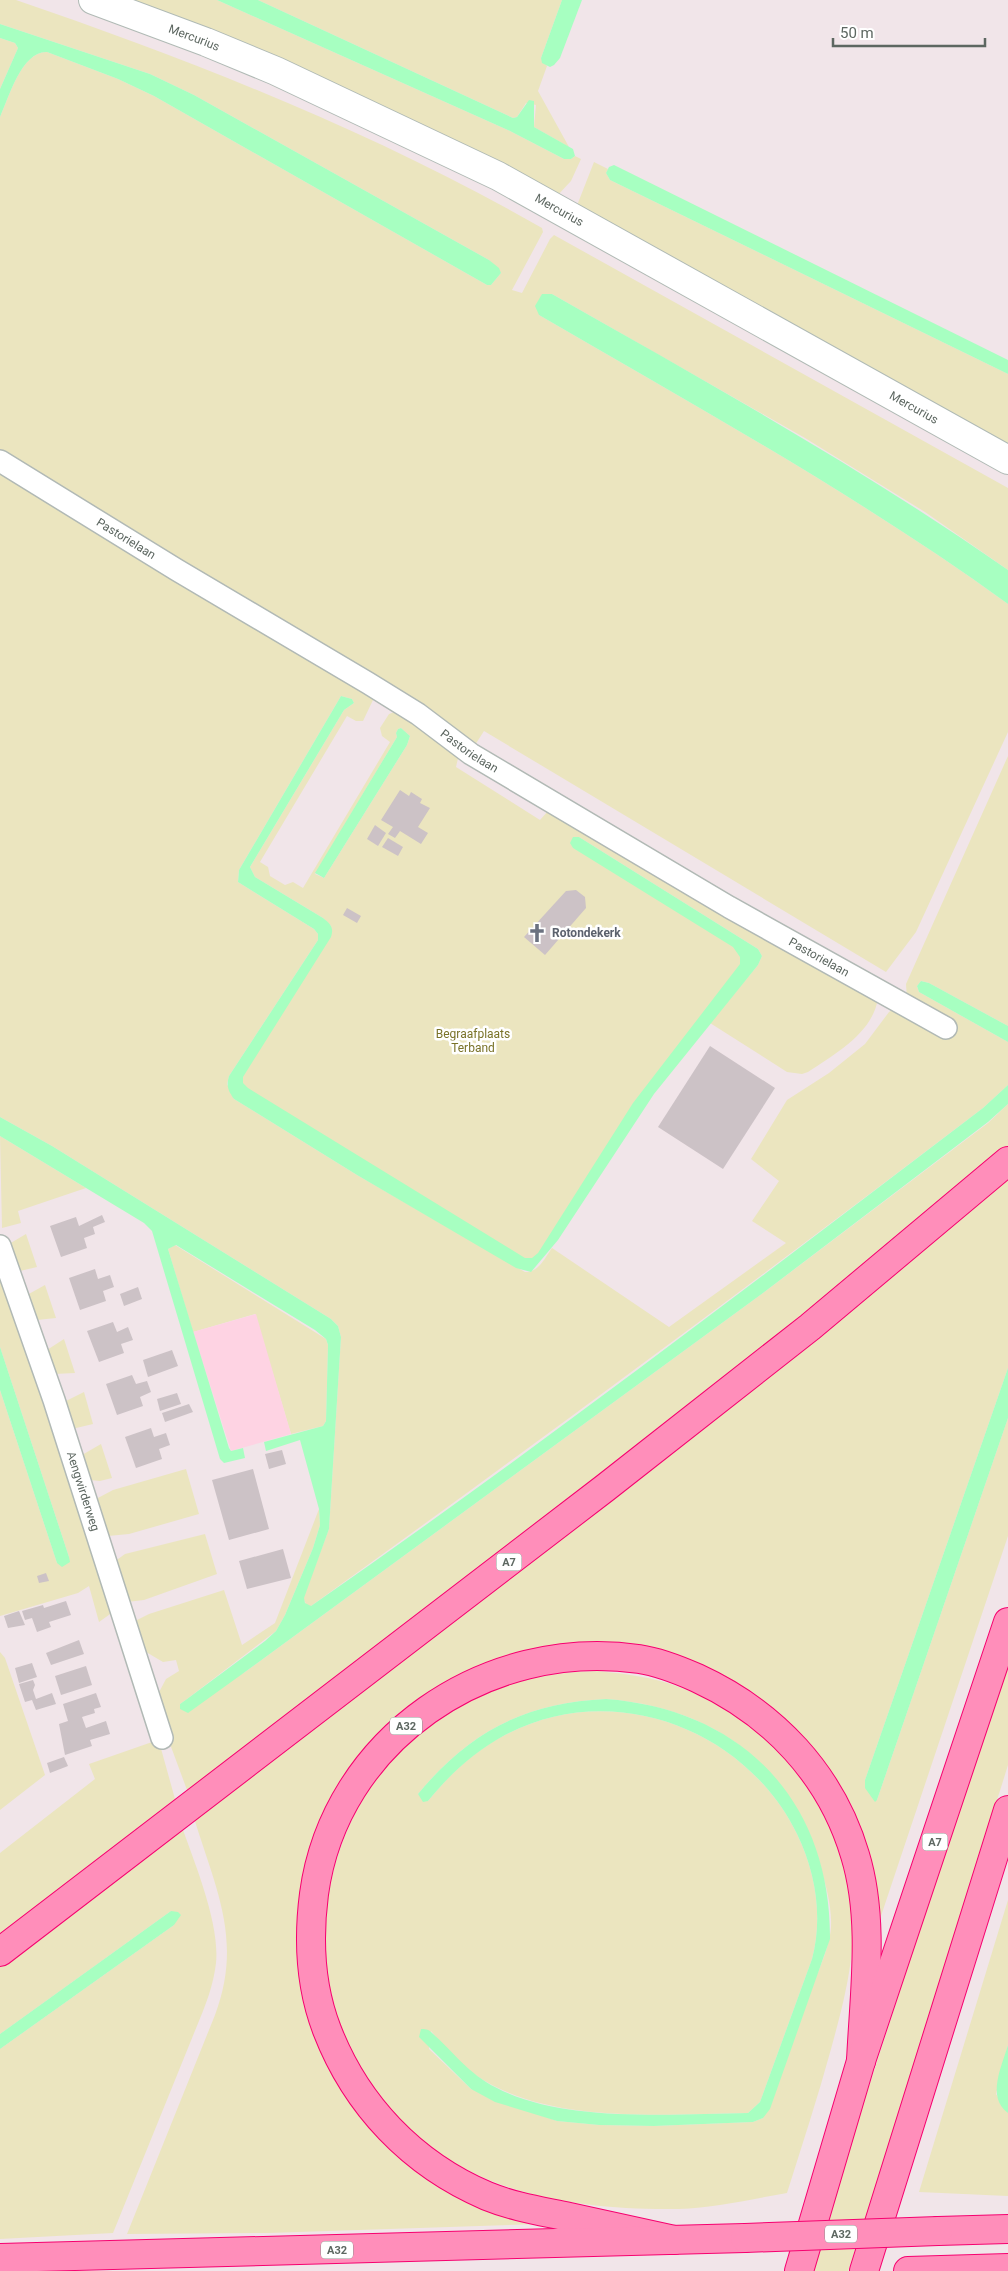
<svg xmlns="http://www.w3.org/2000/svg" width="1008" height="2271" font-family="Roboto,sans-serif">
<rect width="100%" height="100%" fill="#f1e5e9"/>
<g fill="#ebe5bf" fill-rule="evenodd">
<path d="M 0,0 L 16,0 C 197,62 376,133 542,228 L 543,232 L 512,290 L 522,293 L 550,239 L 554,235 L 1008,488 L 1008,570 L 925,512 L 805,438 L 552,294 L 542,294 L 539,315 C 697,407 859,496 1008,604 L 1008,732 L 916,932 L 886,972 L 484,731 L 475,745 L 0,457 L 0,117 C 9,97 22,51 47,52 L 118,79 L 154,96 L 487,285 L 491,285 L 501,273 L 489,260 L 194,95 L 150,74 L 0,24 Z"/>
<polygon points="120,0 217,0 510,131 564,159 571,159 575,156 581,159 571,181 556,197"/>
<polygon points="258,0 562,0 541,58 547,66 538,91 569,147 534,127 536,105 526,103 517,117 513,118"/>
<polygon points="0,38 15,43 18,48 0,89"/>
<polygon points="594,162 608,169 606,173 610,180 1008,374 1008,450 576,208"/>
<path d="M 0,470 L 370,693 L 373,700 L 363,721 L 356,721 L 347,716 L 260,862 L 268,867 L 270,876 L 285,885 L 293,882 L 303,888 L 390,742 L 382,736 L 380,728 L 389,714 L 397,711 L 423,724 L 459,754 L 456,767 L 540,820 L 548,811 L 559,812 L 728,915 L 878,998 C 873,1033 835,1054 808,1072 L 802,1074 L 787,1072 L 710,1023 L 758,965 L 762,956 L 758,949 L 579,837 L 574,837 L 572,840 L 754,953 L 704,1022 L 652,1082 L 619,1130 L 538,1261 L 527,1266 L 517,1262 L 370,1180 L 234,1093 L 232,1086 L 331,926 L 323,918 L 255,877 L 250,867 L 344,710 L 354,703 L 352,699 L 341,696 L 239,870 L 238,882 L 314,929 L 318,934 L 318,940 L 229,1076 L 227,1084 L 234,1099 L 357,1175 L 525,1272 C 538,1273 545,1258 552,1248 L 669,1327 L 786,1243 L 752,1221 L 779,1181 L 751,1159 L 787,1100 L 829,1073 L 865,1044 L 889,1012 L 898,1006 L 950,1036 L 956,1027 L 907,999 L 906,984 L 1008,756 L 1008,1026 L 929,983 L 921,981 L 917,986 L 919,992 L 1008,1042 L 1008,1085 L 983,1108 C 761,1277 537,1443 311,1606 L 307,1606 L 303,1598 L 329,1529 L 341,1337 L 338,1326 L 331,1319 L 52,1146 L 0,1117 ZM 401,728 L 410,736 L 407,745 L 324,878 L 315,874 L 397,737 L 396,733 L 398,729 Z"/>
<polygon points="1008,1104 1008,1148 785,1336 269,1731 187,1790 170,1744 157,1696 166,1679 179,1671 176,1660 163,1662 141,1649 133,1622 149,1614 224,1590 242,1645 275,1623 319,1509 320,1525 313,1548 285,1615 276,1631 187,1699 180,1704 180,1709 245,1672 763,1293 988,1123"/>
<polygon points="0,1136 86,1188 18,1211 21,1223 2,1228"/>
<path d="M 1008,1177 L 1008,1368 L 865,1780 L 877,1800 L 1008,1418 L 1008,1536 L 880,1919 L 875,1918 L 790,1730 L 599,1648 L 403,1716 L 304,1895 L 349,2094 L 538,2224 L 268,2233 L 127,2234 L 215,2015 C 243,1940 216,1890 194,1818 Z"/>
<polygon points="26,1234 37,1267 20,1271 9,1244"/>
<polygon points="175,1245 326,1339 328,1345 326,1421 323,1426 291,1434 255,1314 193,1332 168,1249"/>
<polygon points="0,1271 113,1612 99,1622 89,1586 78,1593 0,1616 0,1390 57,1563 69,1562 69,1557 0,1347"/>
<polygon points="45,1285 56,1318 37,1320 27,1295"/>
<polygon points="64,1339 75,1373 54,1374 47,1350"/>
<polygon points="84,1392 93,1424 72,1429 64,1402"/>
<polygon points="101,1444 112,1478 100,1481 90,1480 82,1455"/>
<polygon points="186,1469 199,1514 129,1534 108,1536 96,1499 113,1490"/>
<polygon points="205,1534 217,1574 144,1600 127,1602 114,1562 125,1554"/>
<polygon points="0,1652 5,1658 45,1775 0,1810"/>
<polygon points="1008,1659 1008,1765 871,2202 848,2271 812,2271 831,2203"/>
<path d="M 598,1671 C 626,1674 653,1677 679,1687 C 785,1725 861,1836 852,1949 C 849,1983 840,2016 831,2049 C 818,2097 802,2145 787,2193 C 752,2199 715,2208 679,2209 C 617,2210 552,2204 494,2182 C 438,2160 392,2120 361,2069 C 291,1952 327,1794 440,1717 C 487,1685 542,1672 598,1671 ZM 606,1699 C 711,1707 790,1762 820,1866 C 827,1888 835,1917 829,1940 C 824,1960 815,1979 808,1997 C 793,2038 778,2078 763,2118 L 753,2122 L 654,2126 L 599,2125 L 557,2121 L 471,2089 L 429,2049 L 431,2031 C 445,2047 459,2064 477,2076 C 550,2125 663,2114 748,2113 L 760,2102 L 812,1959 C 823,1918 816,1873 797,1834 C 745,1728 612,1678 505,1735 C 474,1751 450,1774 428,1801 L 418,1794 C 470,1731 525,1703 606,1699 Z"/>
<polygon points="155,1741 160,1745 175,1799 0,1936 0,1853 95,1779 89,1764"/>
<path d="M 182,1827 C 195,1864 220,1924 216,1963 C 214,1980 209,1996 203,2011 L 113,2233 L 0,2239 L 0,2049 L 174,1925 L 171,1911 L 0,2034 L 0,1965 Z"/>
<polygon points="1008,1900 1008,2045 996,2094 1008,2113 1008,2196 919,2192"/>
</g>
<polygon fill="#fed3e3" points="256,1314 291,1434 231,1451 193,1332"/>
<g fill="#a7ffc1">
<polygon points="217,0 258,0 513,118 517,117 529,100 534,101 534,127 573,149 575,156 571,159 564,159 510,131"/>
<polygon points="562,0 582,0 560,58 554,65 550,67 542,63 541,58"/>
<path d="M 0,24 L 150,74 L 194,95 L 489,260 L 499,268 L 501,273 L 491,285 L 487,285 L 154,96 L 118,79 L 47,52 C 22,51 9,97 0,117 L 0,89 L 18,48 L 15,43 L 0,38 Z"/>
<polygon points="614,165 1008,360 1008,374 610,180 606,173 609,167"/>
<path d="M 542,294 L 552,294 C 707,382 862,468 1008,570 L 1008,604 C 859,496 697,407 539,315 L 535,306 Z"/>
<path d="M 341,696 L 352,699 L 354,703 L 344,710 L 250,867 L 255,877 L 323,918 C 331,924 334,928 331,937 L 243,1077 L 243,1083 L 248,1088 L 525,1258 L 532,1258 L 538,1253 L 633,1103 L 740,964 L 740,957 L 733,947 L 573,848 L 570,843 L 573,837 L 579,837 L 758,949 L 762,956 L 758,965 L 654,1094 L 558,1240 L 531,1272 L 516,1268 L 357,1175 L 234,1099 C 228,1090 226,1086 229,1076 L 318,940 L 318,934 L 314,929 L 238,882 L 239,870 Z"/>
<polygon points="401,728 410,736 407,745 324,878 315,873 397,737 396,733 398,729"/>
<polygon points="921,981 929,983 1008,1026 1008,1042 919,992 917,986"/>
<path d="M 1008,1085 L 1008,1104 L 988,1122 L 763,1293 L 245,1672 L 188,1713 L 180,1709 L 180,1704 L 187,1699 L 265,1641 L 276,1631 L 285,1615 L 313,1548 L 320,1525 L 319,1509 L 300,1440 L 266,1451 L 264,1442 L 323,1426 L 326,1421 L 328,1345 L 326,1339 L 315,1330 L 176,1245 L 168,1249 L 229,1448 L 231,1451 L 243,1448 L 245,1458 L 224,1463 L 220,1459 L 152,1231 L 144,1223 L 0,1136 L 0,1117 L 52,1146 L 331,1319 L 338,1326 L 341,1337 L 329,1529 L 304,1598 L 305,1603 L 311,1606 C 540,1447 761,1277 983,1108 Z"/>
<polygon points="0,1347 69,1557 70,1562 62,1567 57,1563 0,1390"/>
<polygon points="1008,1368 1008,1418 877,1800 875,1802 865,1788 865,1780"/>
<path d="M 606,1699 C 742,1709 831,1801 830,1939 L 770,2109 L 763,2118 L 753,2122 L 654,2126 L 599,2125 L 557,2121 L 495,2102 L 471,2089 L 419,2037 L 421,2029 C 425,2029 428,2029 431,2032 C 455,2053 467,2073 497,2088 C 564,2123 674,2114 748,2113 L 760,2102 L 812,1959 C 823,1918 816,1873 797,1834 C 745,1728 612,1678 505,1735 C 474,1752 450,1774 428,1801 L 423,1802 L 418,1794 C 470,1731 525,1703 606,1699 Z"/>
<polygon points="171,1911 178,1912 181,1915 174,1925 0,2049 0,2034"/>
<path d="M 1008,2045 L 1008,2113 C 986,2097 1002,2066 1008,2045 Z"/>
</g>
<g fill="#ccc2c6">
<polygon points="400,790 409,796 411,792 422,799 420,803 430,808 418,827 428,833 421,844 400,831 395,838 388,834 393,827 381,820"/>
<polygon points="375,825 386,833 378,846 367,839"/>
<polygon points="388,838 403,847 398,856 382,847"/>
<polygon points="576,890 585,897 586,908 545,955 524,937 566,891"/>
<polygon points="347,908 361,916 357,923 343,915"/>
<polygon points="710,1046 775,1088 723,1169 658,1127"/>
<polygon points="102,1215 105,1222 93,1227 95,1234 84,1238 87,1248 61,1257 50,1226 76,1217 79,1226"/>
<polygon points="95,1269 98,1279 110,1275 114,1287 103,1291 106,1301 80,1310 69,1278"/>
<polygon points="138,1287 142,1299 124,1306 120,1294"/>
<polygon points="113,1322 117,1332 128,1327 133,1340 121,1344 124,1353 99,1362 87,1331"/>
<polygon points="172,1350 178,1366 148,1377 143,1360"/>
<polygon points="132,1375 136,1384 147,1381 151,1392 140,1397 143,1406 117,1415 106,1384"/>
<polygon points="177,1393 181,1404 160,1411 157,1399"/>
<polygon points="189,1404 193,1412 165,1422 162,1413"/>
<polygon points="151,1428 154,1437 166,1433 170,1445 159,1449 162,1459 136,1468 125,1437"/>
<polygon points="282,1450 286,1464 269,1469 265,1454"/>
<polygon points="253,1469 269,1529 229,1540 212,1480"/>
<polygon points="283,1549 291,1578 247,1589 239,1561"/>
<polygon points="46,1573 49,1581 39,1583 37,1576"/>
<polygon points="66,1601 71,1615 49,1622 51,1627 37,1632 32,1618 25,1620 22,1611 43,1605 44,1608"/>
<polygon points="19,1611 25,1625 8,1628 4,1616"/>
<polygon points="79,1640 84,1654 51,1665 46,1653"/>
<polygon points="32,1663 37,1677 19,1683 15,1668"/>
<polygon points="86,1666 92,1685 61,1695 55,1676"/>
<polygon points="33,1680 35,1685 33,1690 36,1699 52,1693 56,1704 36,1710 32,1700 25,1702 19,1684"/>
<polygon points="96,1693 101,1707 94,1709 95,1713 82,1717 86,1728 106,1721 110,1734 90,1740 92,1746 65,1755 59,1724 68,1721 63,1704"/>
<polygon points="64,1757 68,1766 50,1773 47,1763"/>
</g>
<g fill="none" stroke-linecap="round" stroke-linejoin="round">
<g stroke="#b1b9b5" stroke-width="24">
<g id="street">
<path id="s1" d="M 0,461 L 177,570 L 368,683 L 418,714 L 471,754 L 729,907 L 946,1028"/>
<path id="s2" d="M 0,1246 L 54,1400 L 162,1738"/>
</g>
</g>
<g stroke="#b0bab5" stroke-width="30">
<g id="secondary">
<path id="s3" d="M 93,0 L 206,42 L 276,71 L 498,176 L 1008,460"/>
</g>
</g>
<g stroke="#f6006f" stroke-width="30">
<g id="highway">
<polyline points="0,1952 605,1488 810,1327 1008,1161"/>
<polyline points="938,2231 1008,2229"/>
<path d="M 674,2240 C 639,2232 604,2225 569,2217 C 541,2211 514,2207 487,2196 C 412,2164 356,2105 327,2030 C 310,1986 308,1940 314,1894 C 335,1739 487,1637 639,1659 C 659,1662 679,1670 697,1678 C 773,1713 831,1774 855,1855 C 875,1920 864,1994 861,2061"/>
<polyline points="0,2258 745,2238"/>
<polyline points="799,2271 861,2061 1008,1622"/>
<polyline points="864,2271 1008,1810"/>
<polyline points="908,2271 1008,2268"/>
</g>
</g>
<use href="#street" stroke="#fff" stroke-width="21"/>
<use href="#secondary" stroke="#fff" stroke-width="28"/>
<use href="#highway" stroke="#ff8eba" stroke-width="28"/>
<g stroke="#f6006f" stroke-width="30" stroke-linecap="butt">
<polyline id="highway-bridge" points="745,2238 938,2231"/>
</g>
<use href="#highway-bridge" stroke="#ff8eba" stroke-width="28"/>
</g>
<defs>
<g id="church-bare" transform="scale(1.5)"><path d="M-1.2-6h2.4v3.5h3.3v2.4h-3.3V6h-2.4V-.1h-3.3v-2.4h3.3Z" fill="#6b7280" stroke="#fff" stroke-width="2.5" paint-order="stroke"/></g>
</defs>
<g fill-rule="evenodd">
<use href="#church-bare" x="537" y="933"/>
</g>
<g text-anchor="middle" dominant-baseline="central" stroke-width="5" stroke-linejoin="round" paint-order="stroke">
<g fill="#fff" stroke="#8e9590" stroke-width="1">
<rect x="496.5" y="1553.5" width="25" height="17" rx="4"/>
<rect x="390" y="1717.5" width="32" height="17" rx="4"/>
<rect x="922.5" y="1833.5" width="25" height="17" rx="4"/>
<rect x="825" y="2225.5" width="32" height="17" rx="4"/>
<rect x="321" y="2241.5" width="32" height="17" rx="4"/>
</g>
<g font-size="11" font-weight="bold" fill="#5d6761">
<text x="509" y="1562">A7</text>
<text x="406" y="1726">A32</text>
<text x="935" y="1842">A7</text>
<text x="841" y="2234">A32</text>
<text x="337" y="2250">A32</text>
</g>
<g font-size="12" fill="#5d6761" stroke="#fff">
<text stroke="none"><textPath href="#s3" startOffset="108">Mercurius</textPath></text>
<text stroke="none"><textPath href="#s3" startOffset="512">Mercurius</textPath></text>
<text stroke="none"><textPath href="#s3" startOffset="918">Mercurius</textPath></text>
<text stroke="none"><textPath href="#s1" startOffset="148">Pastorielaan</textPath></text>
<text stroke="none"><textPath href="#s1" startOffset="552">Pastorielaan</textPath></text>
<text stroke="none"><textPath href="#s1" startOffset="958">Pastorielaan</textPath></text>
<text stroke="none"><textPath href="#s2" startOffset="259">Aengwirderweg</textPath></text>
</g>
<g font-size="12" font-weight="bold" fill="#5b616d" stroke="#fff" text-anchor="start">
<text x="552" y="933">Rotondekerk</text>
</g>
<g font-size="12" fill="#7a7329" stroke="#fff">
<text x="473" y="1034">Begraafplaats<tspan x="473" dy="14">Terband</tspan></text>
</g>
</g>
<path d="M833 38v8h152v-8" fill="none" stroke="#5d6761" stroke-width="2.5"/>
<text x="840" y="38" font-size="15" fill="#5d6761" stroke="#ffffff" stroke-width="4" paint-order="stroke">50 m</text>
</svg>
